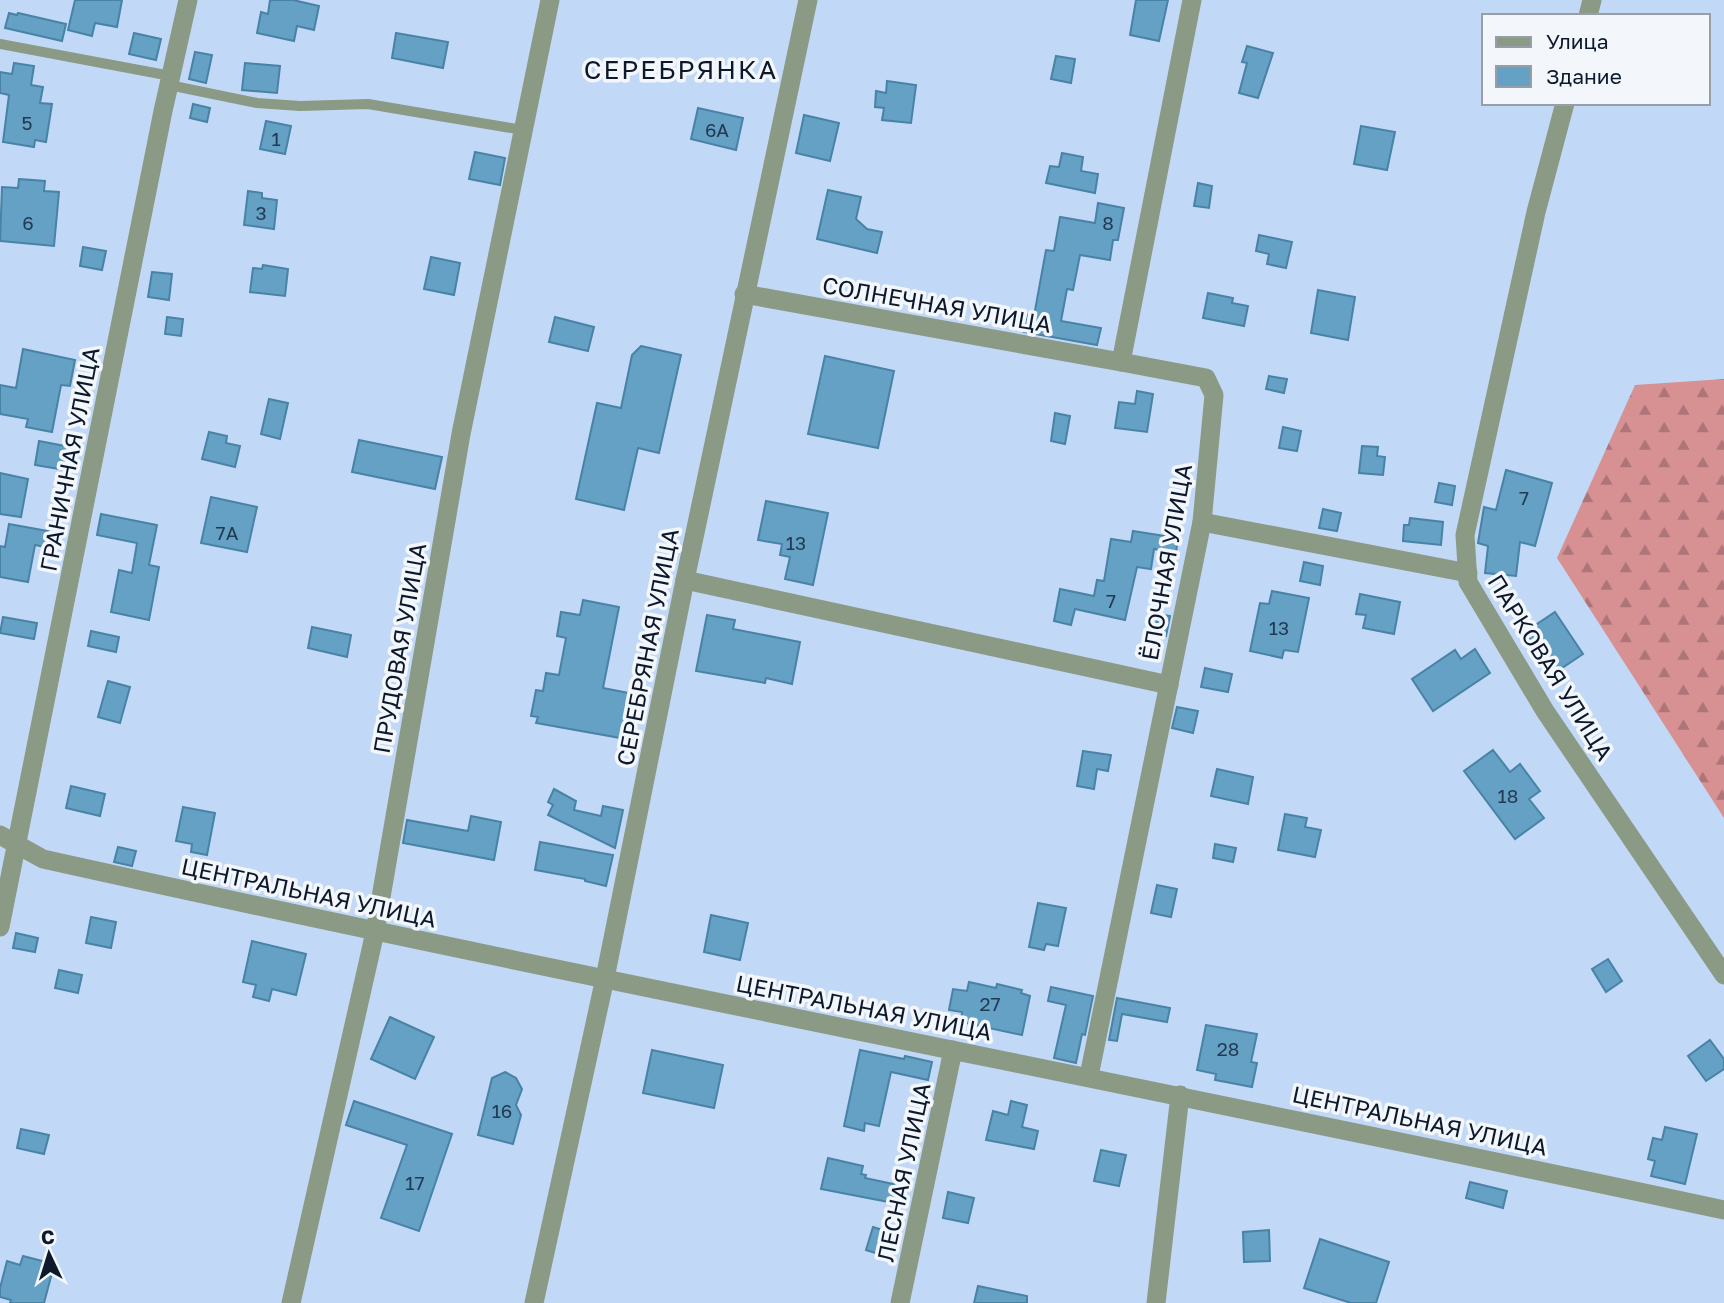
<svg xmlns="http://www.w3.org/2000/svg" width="1724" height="1303" font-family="'Golos Text',sans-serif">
<defs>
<pattern id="forest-firs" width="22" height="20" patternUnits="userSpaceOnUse" patternTransform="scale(1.75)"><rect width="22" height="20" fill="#d79193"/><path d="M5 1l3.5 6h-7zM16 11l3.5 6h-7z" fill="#ad7578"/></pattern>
</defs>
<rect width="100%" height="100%" fill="#c2d8f7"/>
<polygon fill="url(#forest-firs)" points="1724,379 1724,818 1557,558 1635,385"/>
<g fill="#65a0c5" stroke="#4883a6" stroke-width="2">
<polygon points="75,0 122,0 117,27 95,23 92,36 68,30"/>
<polygon points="270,0 293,0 319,6 314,30 297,26 294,41 257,33 261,12 268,14"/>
<polygon points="1136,0 1168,0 1159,41 1130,35"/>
<polygon points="9,13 17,15 18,13 66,24 62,41 5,28"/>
<polygon points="134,33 161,39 156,60 129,54"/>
<polygon points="396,33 448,42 443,68 392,58"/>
<polygon points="1247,46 1273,53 1258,98 1239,93 1247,63 1242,62"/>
<polygon points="195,52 212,55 206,83 189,79"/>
<polygon points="1056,56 1075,59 1071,83 1051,79"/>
<polygon points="14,63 34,66 31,85 43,87 40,103 52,104 46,142 35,140 34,147 3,142 9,95 0,93 0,72 12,74"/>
<polygon points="245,63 280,66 277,93 242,90"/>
<polygon points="887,81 916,85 911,123 882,120 884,108 875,107 876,91 886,93"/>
<polygon points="193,104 210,108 207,122 190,118"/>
<polygon points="698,108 743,118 736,150 691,139"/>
<polygon points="804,115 839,123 830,161 796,153"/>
<polygon points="266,121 291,126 285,154 260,149"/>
<polygon points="1361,126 1395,132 1387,170 1354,164"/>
<polygon points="475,152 505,158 500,185 469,179"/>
<polygon points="1062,153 1083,157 1081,171 1098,174 1095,193 1046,183 1050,166 1059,167"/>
<polygon points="19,179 45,181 44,191 59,192 54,246 0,241 2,187 18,188"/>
<polygon points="1198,183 1212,186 1209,208 1194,206"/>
<polygon points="828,190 861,197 856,219 867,229 882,232 877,253 817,239"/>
<polygon points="248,191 262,193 262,198 277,200 274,229 244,225"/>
<polygon points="1098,203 1124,208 1118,240 1113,240 1110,260 1080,255 1073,290 1067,289 1061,321 1101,328 1097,345 1024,332 1028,315 1034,316 1046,250 1054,251 1060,217 1095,223"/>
<polygon points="1259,235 1292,242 1286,268 1267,264 1269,254 1256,251"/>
<polygon points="83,247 106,251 102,270 80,266"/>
<polygon points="431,257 460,263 454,295 424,289"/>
<polygon points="263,265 288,269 285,296 250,292 253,268 262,269"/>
<polygon points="152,272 172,274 169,300 148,297"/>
<polygon points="1318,290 1355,297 1348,340 1311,333"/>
<polygon points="1208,293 1233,298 1232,303 1248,306 1244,326 1203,318"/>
<polygon points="167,317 183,319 181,336 165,334"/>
<polygon points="555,317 594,327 588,351 549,342"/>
<polygon points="641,346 681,355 659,453 638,448 624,510 576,499 597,403 621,408 632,355"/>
<polygon points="23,349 75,360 70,386 61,385 52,432 26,427 28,419 0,414 0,385 16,388"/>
<polygon points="825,356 894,371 878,448 808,434"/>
<polygon points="1269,376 1287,379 1284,393 1266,389"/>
<polygon points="1137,391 1153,394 1147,432 1115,428 1119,402 1135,404"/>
<polygon points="269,399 288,403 280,439 261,434"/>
<polygon points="1055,413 1070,416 1065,444 1051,441"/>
<polygon points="1283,427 1301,431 1297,451 1279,448"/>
<polygon points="209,432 227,436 226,443 240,446 235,467 202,459"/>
<polygon points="359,440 442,457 435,489 352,472"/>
<polygon points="39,441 76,448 71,471 35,465"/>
<polygon points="1362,446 1378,447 1377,456 1385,457 1383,475 1359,473"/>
<polygon points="1506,470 1552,483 1535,546 1520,542 1516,576 1485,573 1488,546 1478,543 1484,507 1496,510"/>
<polygon points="0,473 28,479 21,517 0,514"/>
<polygon points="1439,483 1455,486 1452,505 1435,502"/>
<polygon points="211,497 257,507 247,552 201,543"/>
<polygon points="766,501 828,513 813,585 785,579 790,557 780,555 782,544 758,540"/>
<polygon points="1323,509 1341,513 1337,531 1319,528"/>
<polygon points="101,514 157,525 149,565 159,567 149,620 111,612 119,570 132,573 137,543 97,535"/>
<polygon points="1410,518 1443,522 1441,545 1403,541 1404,525 1409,525"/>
<polygon points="9,524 48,531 45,547 35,545 28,582 0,577 0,546 5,547"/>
<polygon points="1133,531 1178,538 1176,553 1154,549 1151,569 1137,567 1125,620 1075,609 1071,625 1054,621 1060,589 1094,596 1097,580 1104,581 1111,539 1131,542"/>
<polygon points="1304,562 1323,566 1320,585 1300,581"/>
<polygon points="1272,591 1309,598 1298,652 1284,650 1282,658 1250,651 1260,603 1269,604"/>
<polygon points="1360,594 1400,602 1394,634 1363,628 1366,615 1356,614"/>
<polygon points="583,600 619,607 603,688 634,694 626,739 536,723 538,717 531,716 536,690 543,691 546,673 559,675 566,638 557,636 561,612 580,615"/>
<polygon points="1555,612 1583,654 1553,674 1525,632"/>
<polygon points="1158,614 1170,616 1166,636 1154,634"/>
<polygon points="707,615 735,620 733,629 800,642 792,684 766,678 765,683 696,671"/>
<polygon points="3,617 37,623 34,639 0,633"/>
<polygon points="312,627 351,635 347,657 308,648"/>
<polygon points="91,631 119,637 116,652 88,646"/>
<polygon points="1475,649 1490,673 1433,711 1412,679 1455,650 1461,659"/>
<polygon points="1205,668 1232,674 1228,692 1201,687"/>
<polygon points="108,681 130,687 120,723 98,717"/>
<polygon points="1177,707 1198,711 1193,733 1172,728"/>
<polygon points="1493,750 1510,772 1520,764 1540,791 1529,799 1544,818 1515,839 1464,771"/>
<polygon points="1083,751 1111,755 1108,771 1097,769 1094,789 1077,786"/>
<polygon points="1217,769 1253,777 1248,804 1211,796"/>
<polygon points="71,786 105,794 100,816 66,808"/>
<polygon points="554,789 576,801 574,810 601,816 603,806 623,810 615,848 548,815 553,805 548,802"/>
<polygon points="183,807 215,813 207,855 191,852 192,844 176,841"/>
<polygon points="1285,814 1307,818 1305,827 1321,830 1315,857 1278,850"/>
<polygon points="471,816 501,822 494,860 403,843 407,820 468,831"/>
<polygon points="540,842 613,855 606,886 585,881 585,879 535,870"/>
<polygon points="1215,844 1236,848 1233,862 1213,858"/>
<polygon points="118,847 136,851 132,866 114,862"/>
<polygon points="1157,885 1177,889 1171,917 1151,913"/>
<polygon points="1038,903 1066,908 1058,946 1046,944 1044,950 1029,947"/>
<polygon points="711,915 748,923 740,960 704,952"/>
<polygon points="91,917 116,922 111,948 86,943"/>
<polygon points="16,933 38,938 35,952 13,948"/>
<polygon points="252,941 306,954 296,995 272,989 269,1001 253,997 256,985 243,982"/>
<polygon points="1608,959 1622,981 1606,992 1592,969"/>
<polygon points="59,970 82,975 78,993 55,988"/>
<polygon points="969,982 996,988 997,984 1022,990 1021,993 1030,996 1022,1035 961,1022 962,1012 949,1010 953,989 967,991"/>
<polygon points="1051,987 1093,996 1085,1035 1082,1034 1076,1063 1054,1058 1066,1005 1048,1001"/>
<polygon points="1117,998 1170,1008 1167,1022 1122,1014 1117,1041 1109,1040"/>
<polygon points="390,1017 434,1037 415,1079 371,1059"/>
<polygon points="1206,1025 1257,1034 1251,1062 1257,1063 1252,1087 1215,1080 1216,1074 1197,1070"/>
<polygon points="1710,1040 1724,1059 1724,1069 1706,1081 1688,1056"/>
<polygon points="652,1050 723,1065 714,1108 643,1093"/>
<polygon points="860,1050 904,1059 905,1056 932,1062 928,1080 891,1072 879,1126 865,1123 864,1131 844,1126"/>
<polygon points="505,1072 516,1078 522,1089 516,1105 521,1115 513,1144 478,1135 492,1078"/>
<polygon points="354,1101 452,1134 419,1231 381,1218 407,1145 346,1125"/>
<polygon points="1011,1101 1027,1105 1022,1127 1038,1131 1034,1149 986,1140 993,1111 1008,1115"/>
<polygon points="1665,1127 1697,1134 1685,1184 1651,1176 1655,1161 1648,1159 1653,1138 1662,1140"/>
<polygon points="21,1129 49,1135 44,1154 17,1148"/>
<polygon points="1101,1150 1126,1155 1119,1186 1094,1181"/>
<polygon points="828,1158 863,1166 861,1174 866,1175 865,1178 903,1186 899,1204 821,1189"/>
<polygon points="1470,1182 1507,1191 1503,1208 1466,1198"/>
<polygon points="948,1192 974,1198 968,1223 943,1218"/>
<polygon points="873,1227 892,1233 885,1256 866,1250"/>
<polygon points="1269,1230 1270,1261 1244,1262 1243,1232"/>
<polygon points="1320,1239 1389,1262 1376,1303 1351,1303 1304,1288"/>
<polygon points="23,1256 50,1263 47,1272 52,1273 44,1303 10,1303 11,1300 0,1297 0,1288 7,1261 20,1265"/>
<polygon points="978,1286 1027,1296 1027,1303 974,1303"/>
</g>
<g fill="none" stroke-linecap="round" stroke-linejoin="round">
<g stroke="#8a9a84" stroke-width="10">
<polyline points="0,44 171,76"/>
<polyline points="169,85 257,103 300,106 368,104 523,130"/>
</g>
<g stroke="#8a9a84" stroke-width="19">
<polyline points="1588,16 1592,0"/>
<polyline points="1565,103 1536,212 1465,535 1468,582 1545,711 1724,975"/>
<polyline points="744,294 1121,362"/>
<polyline points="1202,522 1468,573"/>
<polyline points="685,580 1169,685"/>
<path d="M 0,835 L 43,859 C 602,983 1164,1090 1724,1210"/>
<polyline points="0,927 163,111 188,0"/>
<polyline points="1089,1076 1202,522 1214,395 1206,378 1121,362 1192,0"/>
<polyline points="291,1303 375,932 461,434 550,0"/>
<polyline points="534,1303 605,978 685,580 808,0"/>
<polyline points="900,1303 953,1050"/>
<polyline points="1156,1303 1180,1095"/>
</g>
</g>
<g text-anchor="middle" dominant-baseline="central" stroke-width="7" stroke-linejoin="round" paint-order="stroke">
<g font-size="19" fill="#223a52">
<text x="27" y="122">5</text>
<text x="717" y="129">6А</text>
<text x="276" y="138">1</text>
<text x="261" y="212">3</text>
<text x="28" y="222">6</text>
<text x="1108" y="222">8</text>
<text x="1524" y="497">7</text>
<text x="227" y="532">7А</text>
<text x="796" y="542">13</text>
<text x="1111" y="600">7</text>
<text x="1279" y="627">13</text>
<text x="1508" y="795">18</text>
<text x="990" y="1003">27</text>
<text x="1228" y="1048">28</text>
<text x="502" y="1110">16</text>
<text x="415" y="1182">17</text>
</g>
<g font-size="23" fill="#0c182b" stroke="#f3f7fc">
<text transform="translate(937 304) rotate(10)">СОЛНЕЧНАЯ УЛИЦА</text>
<text transform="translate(69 459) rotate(-79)">ГРАНИЧНАЯ УЛИЦА</text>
<text transform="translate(1166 562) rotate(-80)">ЁЛОЧНАЯ УЛИЦА</text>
<text transform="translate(647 647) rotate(-79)">СЕРЕБРЯНАЯ УЛИЦА</text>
<text transform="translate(399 648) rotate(-80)">ПРУДОВАЯ УЛИЦА</text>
<text transform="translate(1551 667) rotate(58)">ПАРКОВАЯ УЛИЦА</text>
<text transform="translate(309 892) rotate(12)">ЦЕНТРАЛЬНАЯ УЛИЦА</text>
<text transform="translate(864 1007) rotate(11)">ЦЕНТРАЛЬНАЯ УЛИЦА</text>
<text transform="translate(1420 1120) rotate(12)">ЦЕНТРАЛЬНАЯ УЛИЦА</text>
<text transform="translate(903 1172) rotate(-78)">ЛЕСНАЯ УЛИЦА</text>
</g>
<g font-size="26" letter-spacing="2" fill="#0c182b" stroke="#f3f7fc">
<text x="681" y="69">СЕРЕБРЯНКА</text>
</g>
</g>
<rect x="1482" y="14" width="228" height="91" fill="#f3f7fc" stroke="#979ea8" stroke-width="2"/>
<rect x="1496" y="37" width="35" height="10" fill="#8a9a84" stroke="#979ea8" stroke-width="2"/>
<text x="1546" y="49" font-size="21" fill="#0c182b">Улица</text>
<rect x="1496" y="66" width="35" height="21" fill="#65a0c5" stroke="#979ea8" stroke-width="2"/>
<text x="1546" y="84" font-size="21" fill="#0c182b">Здание</text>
<g transform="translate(49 1254) rotate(356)" stroke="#f3f7fc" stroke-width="5" paint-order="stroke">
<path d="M0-5L12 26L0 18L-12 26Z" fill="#0c182b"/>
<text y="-10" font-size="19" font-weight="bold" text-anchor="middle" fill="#0c182b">С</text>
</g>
</svg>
